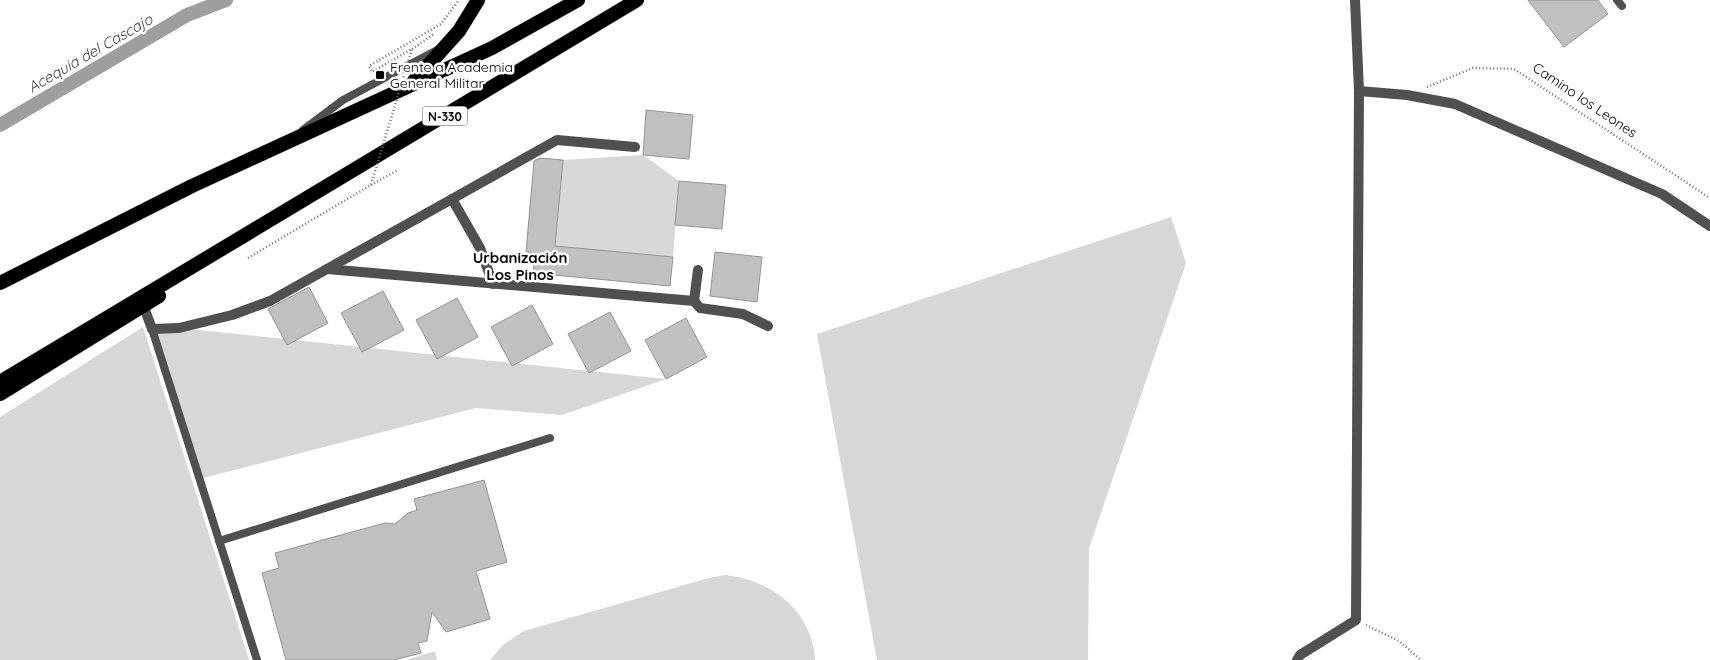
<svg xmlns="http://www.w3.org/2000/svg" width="1710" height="660" font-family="Quicksand,sans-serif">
<rect width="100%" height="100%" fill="#fff"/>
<g fill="#d7d7d7">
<polygon points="643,155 679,181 673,257 555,246 563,160"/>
<polygon points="1171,217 1186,263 1089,548 1088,660 877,660 817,334"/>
<polygon points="143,327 249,660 0,660 0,417"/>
<polygon points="179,328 666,379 562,415 476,408 199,479 152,329"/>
<path d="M 725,575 C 772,580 812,611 815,660 L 490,660 L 503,645 L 524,631 L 709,578 Z"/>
<polygon points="435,651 437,660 406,660"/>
</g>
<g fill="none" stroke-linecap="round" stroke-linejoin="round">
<polyline stroke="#9e9e9e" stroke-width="14" points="0,125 187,15 226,0"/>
</g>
<g fill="#c0c0c0" stroke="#949494">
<polygon points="1528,0 1598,0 1608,14 1564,47"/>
<polygon points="646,110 693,115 689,159 643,155"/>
<polygon points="540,158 563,160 555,246 673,257 670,286 533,273 535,253 526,252 534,161"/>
<polygon points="679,181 726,185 722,229 675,225"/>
<polygon points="715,252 762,257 757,302 710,296"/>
<polygon points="309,287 328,323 287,345 268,309"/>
<polygon points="383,291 404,330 362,352 341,313"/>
<polygon points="457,298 478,337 437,359 416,320"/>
<polygon points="532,305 553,344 512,366 491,327"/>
<polygon points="610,312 631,351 589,373 568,334"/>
<polygon points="686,318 707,357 666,379 645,340"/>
<polygon points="484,480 507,562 476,571 490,619 446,632 432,612 427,641 418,643 421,653 394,660 286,660 262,573 279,568 275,553 385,523 395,524 408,513 417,510 414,499"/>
</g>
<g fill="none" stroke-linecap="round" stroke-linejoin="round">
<g stroke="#dbdbdb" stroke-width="15">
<g id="trunk">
<polyline points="414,81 459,31 478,0"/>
<polyline points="0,283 192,186 492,48 578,0"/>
<polyline points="0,382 637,0"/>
<polyline points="0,394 159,296"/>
</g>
</g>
<g stroke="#727272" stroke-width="2.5" stroke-dasharray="1 2.5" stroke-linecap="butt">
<polyline points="412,49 434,34"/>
<polyline points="1427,87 1473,68 1514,69 1710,198"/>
<polyline points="371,185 398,170"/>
<polyline points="1366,625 1399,641 1421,660"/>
</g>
<g stroke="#505050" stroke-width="8">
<polyline points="1617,0 1622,6"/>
<polyline points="303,130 343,100 439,49"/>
<polyline points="152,329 257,660"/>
<polyline points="219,541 550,438"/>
</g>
<g stroke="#505050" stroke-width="10">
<polyline points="1359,91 1407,95 1455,104 1662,194 1710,226"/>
<polyline points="452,199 557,140 635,147"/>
<polyline points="327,269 452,199 480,248 493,284"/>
<polyline points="694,301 700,308 743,314 768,326"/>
<polyline points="144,307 152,329 179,328 232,315 270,301 327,269 694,301 698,270"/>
<polyline points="1297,660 1300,655 1356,620 1359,91 1355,0"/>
</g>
<use href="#trunk" stroke="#000" stroke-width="14"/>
<polyline stroke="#727272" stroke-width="2.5" stroke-dasharray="1 2.5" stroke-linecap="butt" points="248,258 371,185 412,49 372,72 369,66 441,24 459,0"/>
</g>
<rect fill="#000" stroke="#fff" stroke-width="2" x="375" y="70" width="10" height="10" rx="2.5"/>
<g text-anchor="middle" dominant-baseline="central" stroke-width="5" stroke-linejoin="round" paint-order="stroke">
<rect fill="#fff" stroke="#4c4c4c" stroke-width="1" x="422.5" y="106.5" width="45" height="19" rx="4"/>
<g font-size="12" font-weight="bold" fill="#000">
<text x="445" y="116">N-330</text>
</g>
<g font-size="14" fill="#000" stroke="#fff" text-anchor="start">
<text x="390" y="67">Frente a Academia<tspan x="390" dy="16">General Militar</tspan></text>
</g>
<g font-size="14" fill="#000" stroke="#fff">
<text transform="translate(1585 100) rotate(34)">Camino los Leones</text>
</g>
<g font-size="15" font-style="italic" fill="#3f3f3f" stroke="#fff">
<text transform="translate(90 53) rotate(-30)">Acequia del Cascajo</text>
</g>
<g font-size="15" font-weight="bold" fill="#000" stroke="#fff">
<text x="520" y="257">Urbanización<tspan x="520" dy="17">Los Pinos</tspan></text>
</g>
</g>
</svg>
